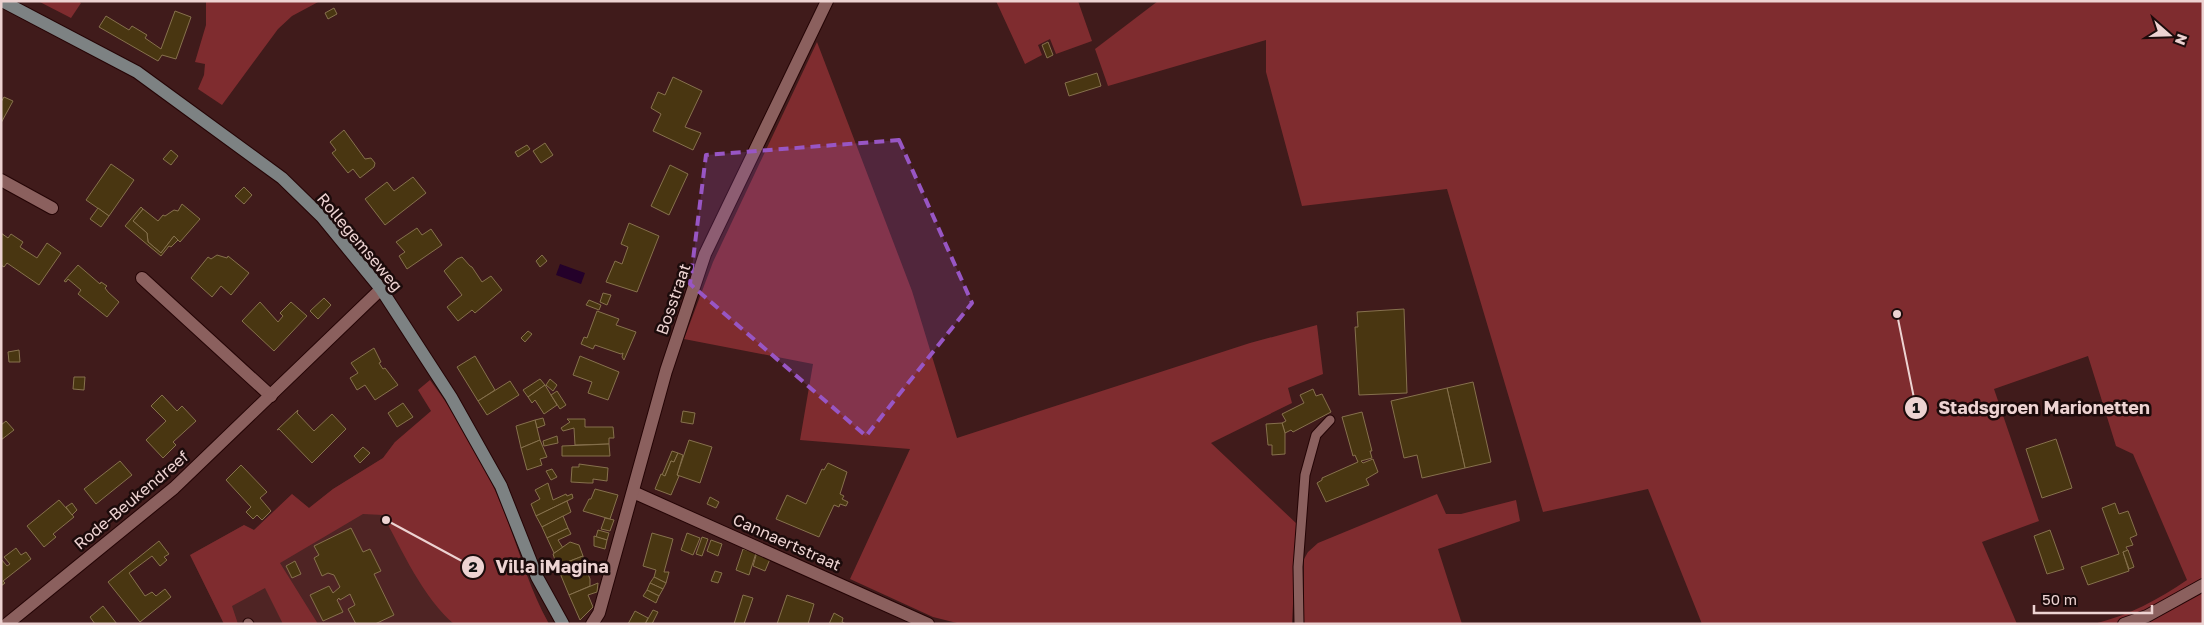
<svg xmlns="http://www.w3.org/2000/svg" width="2204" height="625" font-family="'Golos Text',sans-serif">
<rect width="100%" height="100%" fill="#401b1b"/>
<polygon fill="#4f2424" points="395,442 506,515 532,592 549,624 224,624 190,555 244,525 254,530 292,494 309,508 333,489 383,458"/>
<g fill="#7f2c2f">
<polygon points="38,1 78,1 81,3 71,18"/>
<polygon points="206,1 320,1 292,16 278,29 222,105 198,89 204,75 205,64 195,62 206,25"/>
<polygon points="996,1 1078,1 1092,41 1056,54 1050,39 1038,45 1042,55 1025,64"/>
<path d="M 1158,1 L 2203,1 L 2203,624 L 2094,624 C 2129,615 2158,600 2187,580 L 2133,454 L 2116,446 L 2088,356 L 1994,389 L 2039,521 L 1982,542 L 2017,624 L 1702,624 L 1648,489 L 1543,512 L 1447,189 L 1302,206 L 1266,72 L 1266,40 L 1108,86 L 1095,49 Z"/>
<polygon points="817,42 912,291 957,438 1250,343 1317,325 1323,374 1288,388 1292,403 1211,443 1297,524 1292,624 961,624 933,617 850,579 910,449 800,440 813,364 684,339 713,262"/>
<path d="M 430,380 C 461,421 488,469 506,517 C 520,553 530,590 549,624 L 454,624 C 424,599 401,549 383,515 L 363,514 L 280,563 L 318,624 L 283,624 L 265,588 L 232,606 L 238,624 L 224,624 L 190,555 L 244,525 L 254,530 L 292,494 L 309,508 L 333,489 L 383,458 L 395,442 L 431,411 L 418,390 Z"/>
<polygon points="1437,494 1446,514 1461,514 1516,500 1520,521 1438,549 1462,624 1304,624 1304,559 1308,552 1318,543"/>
</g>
<polygon fill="#24012a" points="560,264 585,273 581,284 556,275"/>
<g fill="#493611" stroke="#86714d">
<polygon points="334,8 337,14 328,19 325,13"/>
<polygon points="175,11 191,17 176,59 162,55 158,61 99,27 106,16 129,30 132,26 147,35 145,38 161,49"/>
<polygon points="1048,42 1053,55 1047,58 1042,45"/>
<polygon points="1097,73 1101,86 1069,96 1065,83"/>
<polygon points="673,77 702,91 685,127 701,133 693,150 653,131 661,114 651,108 658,92 665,95"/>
<polygon points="4,97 13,101 1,123 1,102"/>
<polygon points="344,130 365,159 371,158 375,163 374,167 360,178 353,169 348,173 332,153 336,150 330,142"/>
<polygon points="545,143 553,155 541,163 533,151"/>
<polygon points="527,145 530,149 518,157 515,152"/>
<polygon points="171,150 178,156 171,165 163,159"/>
<polygon points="111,164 134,180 109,216 86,200"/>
<polygon points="670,165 688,174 669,215 651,206"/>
<polygon points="413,177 426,193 385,225 365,199 387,182 394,191"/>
<polygon points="244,187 252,195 244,204 235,196"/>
<polygon points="182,204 200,219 180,242 174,236 161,253 148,242 147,233 133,221 143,209 158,221 163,215 165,216 174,210 178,211"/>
<polygon points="141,207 143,209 133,221 147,233 148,242 161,253 174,236 178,240 171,247 169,246 161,256 125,226"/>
<polygon points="98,208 109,216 101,227 90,219"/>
<polygon points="629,223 659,236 637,292 606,282 615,261 622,264 628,247 621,244"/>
<polygon points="417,228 422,235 431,229 442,245 407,269 399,256 405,252 396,242"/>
<polygon points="1,233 8,238 11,234 23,242 20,247 37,258 47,243 61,253 39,285 7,263 4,267 1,265"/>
<polygon points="217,255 227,258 228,256 249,273 231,295 221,286 212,297 191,278 208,257 211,259"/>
<polygon points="542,255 547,261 540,267 536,261"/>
<polygon points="462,257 470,266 472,267 482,282 491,276 502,290 475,313 472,310 458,321 447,307 462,295 444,271 457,259"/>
<polygon points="78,265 100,284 101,282 107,286 105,288 108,292 119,302 107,317 78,294 81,290 68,279 66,282 64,281"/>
<polygon points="603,293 611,295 607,305 600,302"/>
<polygon points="324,298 331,305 318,319 310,311"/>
<polygon points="589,300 601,305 599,310 586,305"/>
<polygon points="260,302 278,322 283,316 280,313 291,302 307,316 274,351 242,321"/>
<polygon points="1404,309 1407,393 1359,395 1355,327 1358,327 1357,312"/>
<polygon points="597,311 619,319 616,325 636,332 624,360 622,357 623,353 621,354 595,345 593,349 581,344 584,337 587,338"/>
<polygon points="528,331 532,334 525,342 521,338"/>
<polygon points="374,348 381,362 379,363 383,369 385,368 398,385 375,400 365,385 357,390 350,378 358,373 351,363"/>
<polygon points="19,350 20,362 9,362 8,352"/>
<polygon points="475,356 495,390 478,401 457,367"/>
<polygon points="580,356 619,372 608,400 588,393 592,382 573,375"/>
<polygon points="74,377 85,377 84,390 73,389"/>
<polygon points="540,379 545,385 528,397 523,390"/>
<polygon points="550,379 557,385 553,391 546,385"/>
<polygon points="510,381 519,395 487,415 478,401"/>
<polygon points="1473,382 1491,462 1465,468 1447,388"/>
<polygon points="545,385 557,405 544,414 535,400 532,403 528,397"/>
<polygon points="1447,388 1465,468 1422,478 1417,455 1404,458 1391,401"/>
<polygon points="1313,389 1316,396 1322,394 1331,412 1293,432 1291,430 1285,433 1282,423 1286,421 1282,414 1304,403 1300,395"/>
<polygon points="557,391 566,405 560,409 551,395"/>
<polygon points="162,395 177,411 182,406 196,421 173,442 176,445 163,458 146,440 166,421 151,406"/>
<polygon points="403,403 413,417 397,427 388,413"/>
<polygon points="298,410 297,413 314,431 332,414 346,429 312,463 279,429 277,430"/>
<polygon points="683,411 695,413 693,424 681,422"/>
<polygon points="1362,412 1372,451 1370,451 1372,458 1361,461 1363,463 1373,459 1378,472 1366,479 1369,485 1326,502 1317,483 1322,480 1322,478 1358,462 1355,455 1353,456 1342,417"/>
<polygon points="543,418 545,425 537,428 535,420"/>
<polygon points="567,419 585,419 585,427 613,427 614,438 609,438 609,444 575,445 574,428 563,431 561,428 570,422"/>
<polygon points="535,420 540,440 521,448 516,426"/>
<polygon points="6,421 14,430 1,440 1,425"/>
<polygon points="1282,423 1285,433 1285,454 1272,455 1272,445 1268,445 1266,424"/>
<polygon points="557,436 558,443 544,446 543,441"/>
<polygon points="2056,439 2072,488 2042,498 2026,449"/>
<polygon points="540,440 547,457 540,459 542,465 527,470 521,448"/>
<polygon points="689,440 712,447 700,483 677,475"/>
<polygon points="609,444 610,456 562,456 562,446"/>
<polygon points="363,447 370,453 360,463 354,456"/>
<polygon points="672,451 678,453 674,462 671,461 665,476 662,475"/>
<polygon points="678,453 683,455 677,475 679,476 671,495 655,489 661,474 665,476 671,461 674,462"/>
<polygon points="120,461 132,475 96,504 84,489"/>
<polygon points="828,463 847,472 840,494 844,496 842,499 848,502 846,506 840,504 839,507 834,505 819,537 776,519 787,495 806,504 822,469 824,470"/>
<polygon points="579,464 608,468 607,481 593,479 593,483 588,483 571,482 572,467 579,467"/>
<polygon points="241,465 267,492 260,498 271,511 262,520 257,515 253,519 246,512 251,507 226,480"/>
<polygon points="552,469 557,477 551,480 546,471"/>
<polygon points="548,483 553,500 566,494 567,496 572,494 573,498 536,516 531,504 540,499 535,490"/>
<polygon points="595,489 618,495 610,519 583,511 589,499 591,499"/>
<polygon points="710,497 719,502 716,508 707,504"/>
<polygon points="59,500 74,517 53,534 56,537 44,547 27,526"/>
<polygon points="567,501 571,512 542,527 536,516"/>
<polygon points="72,503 77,510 72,515 66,507"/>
<polygon points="2115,503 2119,514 2128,511 2137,535 2130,538 2133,545 2126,547 2128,551 2123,552 2129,571 2088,585 2081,567 2119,554 2102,508"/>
<polygon points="563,516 568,528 547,538 542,527"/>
<polygon points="605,518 614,520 610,531 601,529"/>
<polygon points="351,528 363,552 370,549 381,571 374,574 394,615 375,624 356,624 348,609 355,605 350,594 340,600 339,598 337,600 343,612 323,621 310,595 329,586 333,593 340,587 334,575 328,573 322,576 314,558 319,555 314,546"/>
<polygon points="568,528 571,534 558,540 563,548 554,553 547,538"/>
<polygon points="598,530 609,533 607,540 596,537"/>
<polygon points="2050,530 2064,569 2047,574 2034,536"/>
<polygon points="652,533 673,539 664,572 669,572 666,583 654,577 656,570 643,566"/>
<polygon points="687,533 700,538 693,555 681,550"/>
<polygon points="594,536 607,540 605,549 594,546"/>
<polygon points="702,537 708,539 702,556 696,554"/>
<polygon points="711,540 722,544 718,556 707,551"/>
<polygon points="159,541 169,554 164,557 167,560 160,566 152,556 129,573 145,596 152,592 156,596 165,589 171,597 140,622 108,582"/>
<polygon points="570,542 579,545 583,556 557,566 553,554"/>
<polygon points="16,548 21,555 26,552 31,559 3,581 5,583 1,586 1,559 7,566 10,564 4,557"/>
<polygon points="743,549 756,553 749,575 736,570"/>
<polygon points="2128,550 2134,567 2129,569 2123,552"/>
<polygon points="757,552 770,559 765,571 753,566"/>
<polygon points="583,556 584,564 582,565 586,575 588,574 590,579 590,586 569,595 557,566"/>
<polygon points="295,561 301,574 292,578 286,566"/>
<polygon points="715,571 722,573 718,583 711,581"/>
<polygon points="654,577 666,583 663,589 650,583"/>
<polygon points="598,583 597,592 588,595 593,607 580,620 569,595"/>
<polygon points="650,583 663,589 659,596 647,590"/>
<polygon points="647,590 659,596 656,603 643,596"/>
<polygon points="743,595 753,598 744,624 734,624"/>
<polygon points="787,595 814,604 808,624 777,624"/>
<polygon points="103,606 117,624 95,624 90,617"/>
<polygon points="653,610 658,612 652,624 645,624"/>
<polygon points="635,611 648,618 645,624 628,624"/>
<polygon points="834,613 843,618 842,622 846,624 829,624"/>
</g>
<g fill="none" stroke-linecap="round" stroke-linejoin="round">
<g stroke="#240405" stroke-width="11">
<g id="lane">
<polyline points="248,623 249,624"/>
<polyline points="1299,624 1298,567 1305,475 1316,435 1330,420"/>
</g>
</g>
<g stroke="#240405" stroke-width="14">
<g id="street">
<polyline points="1,180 52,208"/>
<polyline points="142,278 271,396"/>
<polyline points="633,492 928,624"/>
<polyline points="7,624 174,488 381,289"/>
<polyline points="592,624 599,613 666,371 705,254 827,1"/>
<polyline points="2124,624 2147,616 2203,585"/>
</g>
</g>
<g stroke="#240405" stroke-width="14">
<polyline id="secondary" points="2,1 137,72 282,178 322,217 381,289 451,397 501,486 537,577 563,624"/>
</g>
<use href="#lane" stroke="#8b605e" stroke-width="9"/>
<use href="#street" stroke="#8b605e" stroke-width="12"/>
<use href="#secondary" stroke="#7d8283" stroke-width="12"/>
</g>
<path fill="#9856c4" fill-opacity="0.2" stroke="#9856c4" stroke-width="4" stroke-dasharray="10 6" stroke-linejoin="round" d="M 899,140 L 972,303 L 866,436 L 690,284 L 706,155 Z"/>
<g text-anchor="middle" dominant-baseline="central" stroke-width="5" stroke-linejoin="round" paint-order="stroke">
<g font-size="16" fill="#edd3d2" stroke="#1c0b0b">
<text transform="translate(360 242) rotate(50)">Rollegemseweg</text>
<text transform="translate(673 299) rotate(-71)">Bosstraat</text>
<text transform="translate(131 500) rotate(-40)">Rode-Beukendreef</text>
<text transform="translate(787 542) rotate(24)">Cannaertstraat</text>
</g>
</g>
<path fill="none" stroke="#edd3d2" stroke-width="2" d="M1897 314L1916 408M386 520L473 567"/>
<g fill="#edd3d2" stroke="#1c0b0b" stroke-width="2">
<circle cx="1897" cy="314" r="5"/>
<circle cx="386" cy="520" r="5"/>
<circle cx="1916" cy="408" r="12"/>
<circle cx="473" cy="567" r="12"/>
</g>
<g font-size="15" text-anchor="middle" font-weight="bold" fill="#111">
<text x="1916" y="413">1</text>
<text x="473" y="572">2</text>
</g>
<g font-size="18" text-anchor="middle" font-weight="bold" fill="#edd3d2" stroke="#1c0b0b" stroke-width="5" stroke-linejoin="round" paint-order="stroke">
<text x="2044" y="414">Stadsgroen Marionetten</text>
<text x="552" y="573">Vil!a iMagina</text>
</g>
<rect width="2204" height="625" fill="none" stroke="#edd3d2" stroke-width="5"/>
<g transform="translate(2169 35) rotate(110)" stroke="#1c0b0b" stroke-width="4" paint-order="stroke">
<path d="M0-4L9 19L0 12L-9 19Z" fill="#edd3d2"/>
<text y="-8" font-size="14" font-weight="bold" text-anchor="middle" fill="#edd3d2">N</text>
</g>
<path d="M2034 605v8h118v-8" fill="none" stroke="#edd3d2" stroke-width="2.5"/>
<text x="2042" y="605" font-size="15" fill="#edd3d2" stroke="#1c0b0b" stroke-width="4" paint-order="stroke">50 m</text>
</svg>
